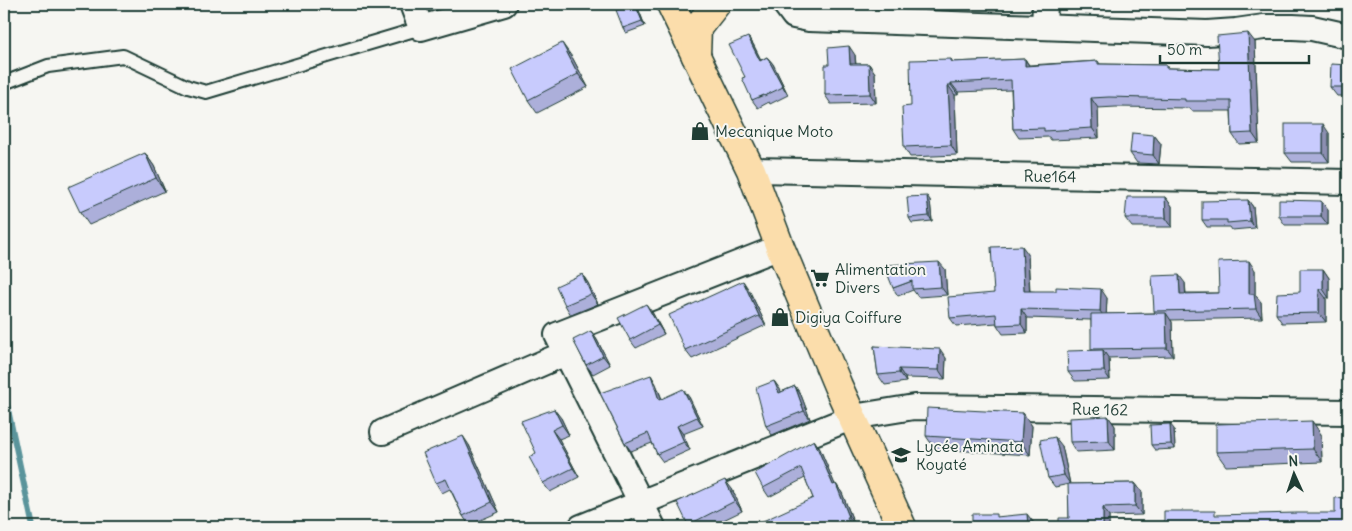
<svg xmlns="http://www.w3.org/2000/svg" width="1352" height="531" font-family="Delius,sans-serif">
<rect width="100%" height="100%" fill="#f6f6f2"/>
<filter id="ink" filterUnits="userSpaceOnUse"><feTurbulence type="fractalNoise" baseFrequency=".02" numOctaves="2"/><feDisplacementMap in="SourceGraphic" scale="10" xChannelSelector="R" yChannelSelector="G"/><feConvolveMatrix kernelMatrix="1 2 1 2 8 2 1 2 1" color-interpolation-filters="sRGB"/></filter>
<g filter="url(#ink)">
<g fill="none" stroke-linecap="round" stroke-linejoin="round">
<polyline stroke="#5a949b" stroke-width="6" points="4,391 33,527"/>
<g stroke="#1f3d34" stroke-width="16">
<polyline id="lane" points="4,83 48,66 123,56 188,87 206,92 421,28"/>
</g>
<g stroke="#1f3d34" stroke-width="28">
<g id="street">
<polyline points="412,4 421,28 504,4"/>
<polyline points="785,4 794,16 809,19 1207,33 1236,31 1264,27 1293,27 1312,28 1348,36"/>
<polyline points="1044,27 1045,4"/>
<polyline points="751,170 1348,182"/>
<polyline points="383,432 566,353"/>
<polyline points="581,527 853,417 914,407 1348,412"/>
<polyline points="653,527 557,335 780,247"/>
</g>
</g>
<g stroke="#1f3d34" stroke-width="31">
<g id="primary">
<polyline points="671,4 751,170 780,247 838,386 902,527"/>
<polyline points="696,56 697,28 716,4"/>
</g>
</g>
<use href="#lane" stroke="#f6f6f2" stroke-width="12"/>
<use href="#street" stroke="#f6f6f2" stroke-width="24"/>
<use href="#primary" stroke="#fbddab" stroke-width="28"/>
</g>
<g fill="#acafda" stroke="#1f3d34">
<polygon points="638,8 645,26 626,33 623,28"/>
<polygon points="748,37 753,44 761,60 767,57 773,64 788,95 770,104 769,102 758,108 752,100 745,77"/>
<polygon points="1255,42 1259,143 1239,144 1232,134 1231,111 1192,111 1190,108 1116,107 1098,108 1099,138 1051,140 1049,137 1019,138 1013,129 1011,90 958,92 958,95 955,95 957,155 910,157 904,147 911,106 951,59 953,62 1025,59 1029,65 1098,61 1100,64 1166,65 1168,68 1219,69"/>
<polygon points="855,55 856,64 869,64 875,73 876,103 831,104 825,95 829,65"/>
<polygon points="572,57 588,87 537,113 528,100"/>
<polygon points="1348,65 1348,96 1337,96 1330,87"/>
<polygon points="1329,133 1329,162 1292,162 1285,153"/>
<polygon points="1154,135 1161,144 1159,164 1137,163 1130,153"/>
<polygon points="145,153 154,166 165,191 89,225 80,212"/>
<polygon points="1165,197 1172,206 1172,227 1132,227 1125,218"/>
<polygon points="930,200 932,221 912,223 909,218"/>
<polygon points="1248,200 1253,207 1255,228 1232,230 1230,227 1207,227 1202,220"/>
<polygon points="1328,210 1328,225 1285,225 1279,216"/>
<polygon points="1028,254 1030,291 1107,298 1106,314 1155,313 1154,311 1185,283 1186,293 1219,293 1255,270 1255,295 1261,302 1262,318 1171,320 1172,322 1173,356 1108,358 1109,359 1110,380 1075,381 1068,372 1092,350 1091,320 1027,318 1027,333 1003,334 997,325 997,323 956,326 950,318 994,293"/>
<polygon points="945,269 947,295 918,297 913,290 898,296 893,288"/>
<polygon points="1323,269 1329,278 1329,298 1326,298 1326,322 1282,323 1276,314 1300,292"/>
<polygon points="582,274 588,283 598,304 571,315 565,305"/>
<polygon points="749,290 766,325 692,359 685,350"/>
<polygon points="652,312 664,334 636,348 630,340"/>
<polygon points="591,331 597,340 610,365 593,374 586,365"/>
<polygon points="874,346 946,358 945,379 905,378 906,382 885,385 878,375"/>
<polygon points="651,375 656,384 662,399 689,397 703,426 683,434 690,450 663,462 657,454 652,443 631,451 625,443"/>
<polygon points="774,381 781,392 795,386 801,395 810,419 772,435 766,426"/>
<polygon points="1023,413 1032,426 1030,455 935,449 926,436"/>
<polygon points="1108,416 1115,426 1115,450 1076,452 1070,442"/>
<polygon points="561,418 569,435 559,439 579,477 550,492 543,483 536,453"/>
<polygon points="1174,429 1175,449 1155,450 1151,445"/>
<polygon points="1321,434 1322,462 1226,466 1216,452"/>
<polygon points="814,440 820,449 835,485 836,484 842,493 855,526 853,526 854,527 766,527 813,498 805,478 769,497 763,488"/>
<polygon points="469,445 499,512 469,525 463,516 450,489 442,493 436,483"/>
<polygon points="1062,446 1070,484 1135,483 1142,492 1142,515 1109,516 1109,527 1059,527 1069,518 1069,484 1055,487 1048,478"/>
<polygon points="732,489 742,511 709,527 689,527 688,525"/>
</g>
<g fill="#8c8eb1" stroke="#1f3d34">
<polygon points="635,4 638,8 645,26 642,21"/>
<polygon points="1248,33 1255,42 1259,143 1252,133"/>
<polygon points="748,37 753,44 765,68 760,61"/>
<polygon points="562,43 572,57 588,87 578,74"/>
<polygon points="849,46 855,55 856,73 850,64"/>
<polygon points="767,57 773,64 788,95 783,87"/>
<polygon points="1025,59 1031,69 1025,66"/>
<polygon points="869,64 875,73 876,103 870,94"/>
<polygon points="951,83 958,92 958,95 951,85"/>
<polygon points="948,85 955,95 957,155 951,145"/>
<polygon points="1091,98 1098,108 1099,138 1092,128"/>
<polygon points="1323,124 1329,133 1329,162 1323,153"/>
<polygon points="1154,135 1161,144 1159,164 1153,155"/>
<polygon points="145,153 154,166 165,191 156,178"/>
<polygon points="927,196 930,200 932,221 929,216"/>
<polygon points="1165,197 1172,206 1172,227 1166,218"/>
<polygon points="1248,200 1253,207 1255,228 1250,221"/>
<polygon points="1321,201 1328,210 1328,225 1321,216"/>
<polygon points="1022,246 1028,254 1030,300 1024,291"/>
<polygon points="1249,261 1255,270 1255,295 1261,302 1262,318 1256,309 1249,294"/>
<polygon points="939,262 945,269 947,295 941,287"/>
<polygon points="1323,269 1329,278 1329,298 1323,289"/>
<polygon points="582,274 588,283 598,304 591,294"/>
<polygon points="1179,275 1185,283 1186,302 1180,294"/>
<polygon points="743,281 749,290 766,325 759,316"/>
<polygon points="1101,289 1107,298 1106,320 1100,311"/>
<polygon points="1319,289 1326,298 1326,322 1319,313"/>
<polygon points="646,304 652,312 664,334 658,325"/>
<polygon points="1021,309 1027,318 1027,333 1021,324"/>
<polygon points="1166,313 1172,322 1173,356 1167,348"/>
<polygon points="591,331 597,340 610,365 603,356"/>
<polygon points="940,349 946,358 945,379 939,370"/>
<polygon points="1103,350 1109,359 1110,380 1104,371"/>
<polygon points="899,369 905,378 906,382 899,373"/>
<polygon points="651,375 656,384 665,408 659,400"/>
<polygon points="774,381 780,389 785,401 779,393"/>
<polygon points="795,386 801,395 810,419 804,411"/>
<polygon points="683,389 689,397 703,426 697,417"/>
<polygon points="554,409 561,418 569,435 562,425"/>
<polygon points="1023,413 1032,426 1030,455 1021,442"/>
<polygon points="1108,416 1115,426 1115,450 1109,441"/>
<polygon points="1312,421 1321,434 1322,462 1313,449"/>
<polygon points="1170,424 1174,429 1175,449 1171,444"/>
<polygon points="677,426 683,434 690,450 684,442"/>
<polygon points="552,430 559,439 579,477 573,468"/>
<polygon points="463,436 469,445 499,512 492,502"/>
<polygon points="1055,437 1062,446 1070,484 1064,475"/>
<polygon points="814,440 820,449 839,494 833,485"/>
<polygon points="725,480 732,489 742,511 735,501"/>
<polygon points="1135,483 1142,492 1142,515 1135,506"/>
<polygon points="836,484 842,493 855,526 849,517"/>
<polygon points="1103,507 1109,516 1109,527 1103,527"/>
<polygon points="1027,514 1034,523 1034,527 1028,527"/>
</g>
<g fill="#c8cbfd" stroke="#1f3d34">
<polygon points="632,4 635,4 642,21 623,28 616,10"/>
<polygon points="1248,33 1252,133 1232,134 1231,101 1185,101 1185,99 1109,97 1091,98 1092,128 1044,131 1044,128 1013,129 1011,80 951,83 951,85 948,85 951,145 904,147 902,107 911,106 910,60 951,59 951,62 1025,59 1025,66 1098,61 1098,64 1166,65 1166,68 1219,69 1217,36"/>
<polygon points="748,37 760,61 767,57 783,87 764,96 764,95 752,100 742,78 745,77 729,45"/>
<polygon points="562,43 578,74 528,100 512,69"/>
<polygon points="849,46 850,64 869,64 870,94 825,95 825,65 829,65 828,48"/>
<polygon points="1331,64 1348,65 1348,87 1330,87"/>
<rect x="1285" y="124" width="38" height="29"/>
<polygon points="1132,133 1154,135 1153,155 1130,153"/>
<polygon points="145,153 156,178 80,212 68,187"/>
<polygon points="927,196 929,216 909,218 907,197"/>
<polygon points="1127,197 1165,197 1166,218 1125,218"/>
<polygon points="1248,200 1250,221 1227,223 1227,220 1202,220 1202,201"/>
<polygon points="1279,200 1321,201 1321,216 1279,216"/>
<polygon points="1022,246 1024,291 1056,291 1056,287 1101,289 1100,311 1021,309 1021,324 997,325 996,314 950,318 948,297 994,293 991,247"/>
<polygon points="1249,261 1249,294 1254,294 1256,309 1154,311 1152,276 1179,275 1180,294 1219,293 1218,262"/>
<polygon points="939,262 941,287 912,289 912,281 893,288 884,265"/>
<polygon points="1300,269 1323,269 1323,289 1319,289 1319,313 1276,314 1277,293 1300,292"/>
<polygon points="582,274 591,294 565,305 556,286"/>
<polygon points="743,281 759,316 685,350 669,315"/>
<polygon points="646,304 658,325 630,340 618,318"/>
<polygon points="1166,313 1167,348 1091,349 1091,314"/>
<polygon points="591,331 603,356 586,365 573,340"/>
<polygon points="874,346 940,349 939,370 899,369 899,373 878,375"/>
<polygon points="1103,350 1104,371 1068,372 1067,351"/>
<polygon points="651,375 659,400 683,389 697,417 677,426 684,442 657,454 648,433 625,443 600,393"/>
<polygon points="774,381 779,393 795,386 804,411 766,426 756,388"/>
<polygon points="927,408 1023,413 1021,442 926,436"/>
<polygon points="554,409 562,425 552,430 573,468 543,483 529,457 536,453 521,421"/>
<polygon points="1108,416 1109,441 1070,442 1069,418"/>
<polygon points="1312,421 1313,449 1216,452 1216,424"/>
<polygon points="1344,423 1348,423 1348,449"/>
<polygon points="1170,424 1171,444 1151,445 1150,425"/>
<polygon points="463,436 492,502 463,516 446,479 436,483 423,453"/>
<polygon points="1055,437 1064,475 1048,478 1040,440"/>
<polygon points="814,440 833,485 836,484 849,517 847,517 852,527 766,527 763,521 813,498 801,468 763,488 755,473"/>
<polygon points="725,480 735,501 688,525 677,502"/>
<polygon points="1135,483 1135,506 1103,507 1103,527 1059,527 1059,518 1069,518 1068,484"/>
<polygon points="1348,497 1348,527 1164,527 1164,511 1215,511 1215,515 1297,513 1335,513 1335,498"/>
<polygon points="972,514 996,514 996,517 1027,514 1028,527 972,527"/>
</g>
</g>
<defs>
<g id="shop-bare" transform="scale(1.5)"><path d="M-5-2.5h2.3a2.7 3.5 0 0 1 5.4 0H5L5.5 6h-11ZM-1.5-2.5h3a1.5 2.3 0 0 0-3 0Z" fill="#1f3d34" stroke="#f6f6f2" stroke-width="2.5" paint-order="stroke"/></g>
<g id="supermarket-bare" transform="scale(1.5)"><path d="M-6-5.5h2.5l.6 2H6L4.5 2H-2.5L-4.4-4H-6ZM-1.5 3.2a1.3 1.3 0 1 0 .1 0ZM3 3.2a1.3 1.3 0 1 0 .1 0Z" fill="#1f3d34" stroke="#f6f6f2" stroke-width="2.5" paint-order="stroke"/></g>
<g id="school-bare" transform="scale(1.5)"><path d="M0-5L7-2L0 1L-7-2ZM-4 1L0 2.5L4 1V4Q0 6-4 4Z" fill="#1f3d34" stroke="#f6f6f2" stroke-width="2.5" paint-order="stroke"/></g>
</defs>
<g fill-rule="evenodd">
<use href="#shop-bare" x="700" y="131"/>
<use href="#supermarket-bare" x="820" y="278"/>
<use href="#shop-bare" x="780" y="317"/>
<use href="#school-bare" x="901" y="455"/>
</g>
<g text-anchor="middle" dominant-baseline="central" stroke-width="4" stroke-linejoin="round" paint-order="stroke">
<g font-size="16" fill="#1f3d34" stroke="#f6f6f2" text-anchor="start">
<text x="715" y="131">Mecanique Moto</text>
<text x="835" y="269">Alimentation<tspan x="835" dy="18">Divers</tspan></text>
<text x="795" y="317">Digiya Coiffure</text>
<text x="916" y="446">Lycée Aminata<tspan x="916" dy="18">Koyaté</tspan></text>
</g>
<g font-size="16" fill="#1f3d34" stroke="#f6f6f2">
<text transform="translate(1050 176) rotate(1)">Rue164</text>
<text transform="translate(1100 409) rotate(1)">Rue 162</text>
</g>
</g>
<rect width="1352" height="531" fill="none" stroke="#f6f6f2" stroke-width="20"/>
<rect x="10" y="10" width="1332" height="511" fill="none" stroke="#1f3d34" stroke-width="2" filter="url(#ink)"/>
<g transform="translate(1294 474) rotate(357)" stroke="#f6f6f2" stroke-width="4" paint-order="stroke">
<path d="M0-4L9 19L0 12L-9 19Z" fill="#1f3d34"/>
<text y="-8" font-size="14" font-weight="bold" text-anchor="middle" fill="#1f3d34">N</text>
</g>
<path d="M1160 55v8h149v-8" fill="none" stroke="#1f3d34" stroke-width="2.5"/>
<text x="1167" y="55" font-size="15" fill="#1f3d34" stroke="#f6f6f2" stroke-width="4" paint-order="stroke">50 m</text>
</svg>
